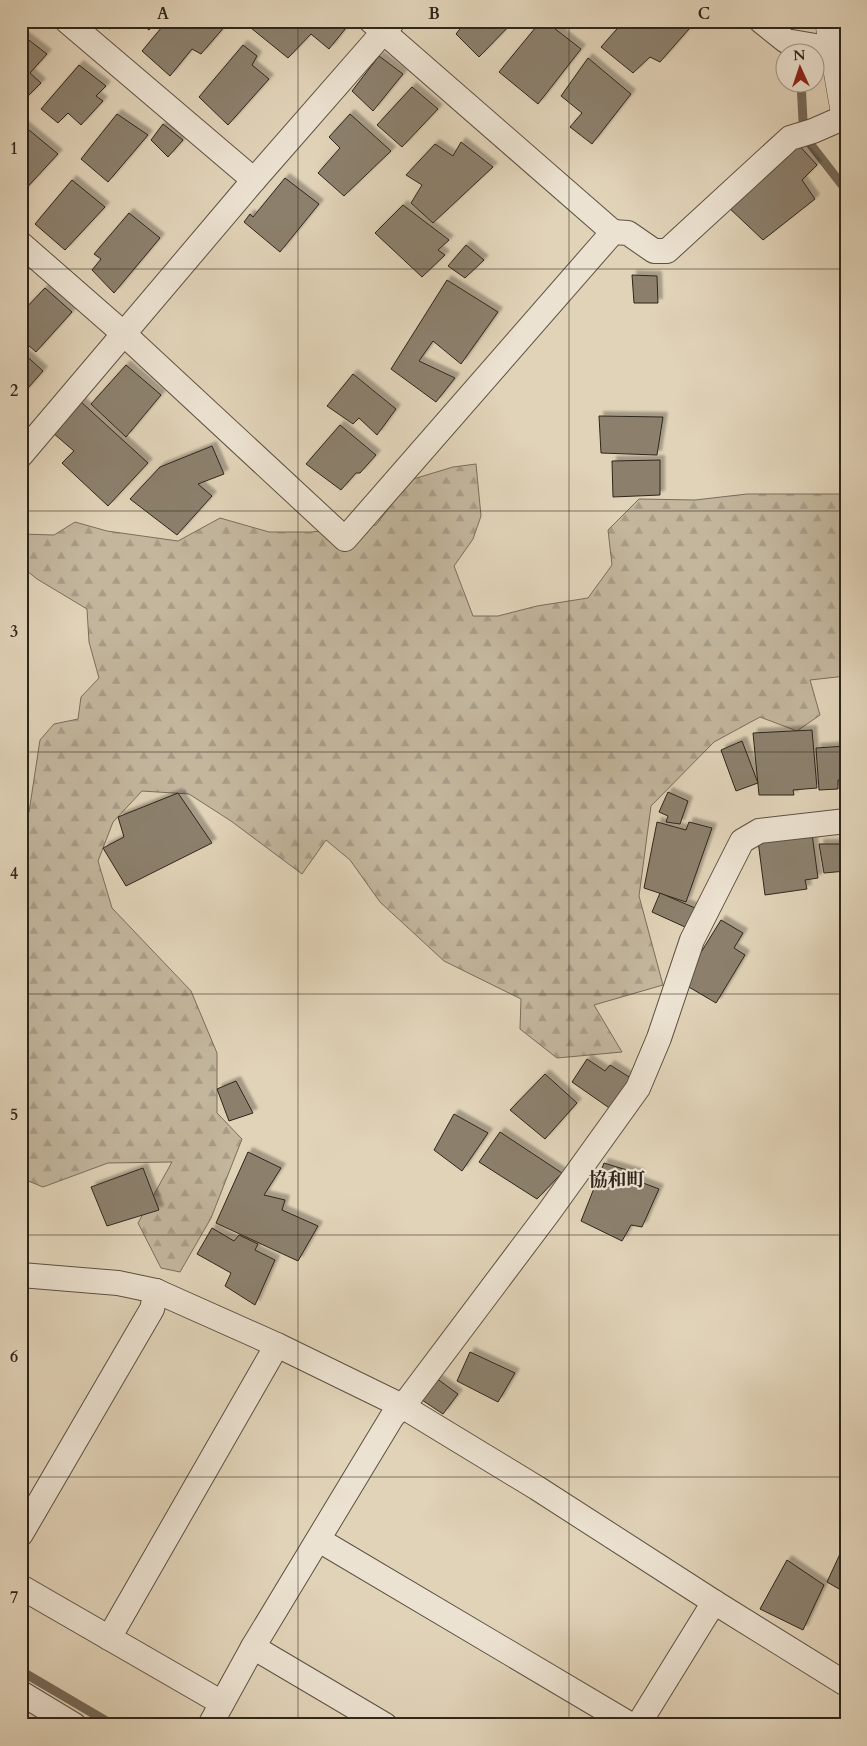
<svg xmlns="http://www.w3.org/2000/svg" width="867" height="1746" font-family="Cardo,'Noto Serif JP',serif">
<defs>
<pattern id="forest-firs" width="22" height="20" patternUnits="userSpaceOnUse" patternTransform="scale(1.25)"><rect width="22" height="20" fill="#c3b69d"/><path d="M5 1l3.5 6h-7zM16 11l3.5 6h-7z" fill="#a89c87"/></pattern>
<filter id="shadow"><feDropShadow dx="4.5" dy="-4.5" stdDeviation="1" flood-color="#0004"/></filter>
</defs>
<rect width="100%" height="100%" fill="#e1d3b8"/>
<filter id="stains"><feTurbulence type="fractalNoise" baseFrequency=".004" numOctaves="4"/><feColorMatrix values="0 0 0 0 .2 0 0 0 0 .09 0 0 0 0 .02 0 0 0 .5 -.17"/></filter>
<radialGradient id="worn" r=".72"><stop offset=".6" stop-color="#630" stop-opacity="0"/><stop offset="1" stop-color="#630" stop-opacity=".3"/></radialGradient>
<polygon fill="url(#forest-firs)" stroke="#796e5c" points="476,464 481,516 473,539 454,566 473,616 498,616 537,606 588,598 612,565 608,530 639,499 695,500 747,494 842,494 846,495 846,676 810,680 820,715 797,731 760,717 714,742 651,806 639,896 663,985 594,1005 622,1052 557,1058 520,1029 521,999 444,961 380,902 350,860 326,840 302,874 231,821 189,794 142,791 113,822 98,861 112,908 191,991 217,1053 217,1113 242,1139 211,1218 180,1272 161,1268 138,1223 172,1162 108,1163 43,1187 21,1178 21,807 29,812 40,740 54,724 78,719 81,697 99,678 89,642 87,609 37,579 21,566 21,534 54,535 75,522 107,531 178,541 220,518 269,532 311,532 376,525 410,480 453,467"/>
<g fill="none" stroke-linecap="round" stroke-linejoin="round">
<g stroke="#756a59" stroke-width="9">
<polyline points="801,82 803,121 808,141 846,190"/>
<polyline points="21,1671 113,1725"/>
</g>
</g>
<g fill="#8c806d" stroke="#2f261b" filter="url(#shadow)">
<polygon points="89,21 113,21 110,29"/>
<polygon points="138,21 157,21 149,30"/>
<polygon points="167,21 221,21 226,25 201,54 192,49 170,76 142,51"/>
<polygon points="257,21 348,21 350,23 329,49 311,34 288,58 251,28"/>
<polygon points="466,21 514,21 479,57 456,34"/>
<polygon points="541,21 545,21 581,49 538,104 499,72"/>
<polygon points="624,21 696,21 660,62 650,57 633,73 601,47"/>
<polygon points="21,34 47,54 30,73 41,83 21,103"/>
<polygon points="243,45 257,56 252,65 269,79 228,125 199,97"/>
<polygon points="379,56 403,74 373,111 352,91"/>
<polygon points="588,58 631,94 592,144 570,127 582,113 561,96"/>
<polygon points="79,65 106,86 96,96 103,101 81,125 68,113 58,123 41,109"/>
<polygon points="412,87 438,109 402,147 377,125"/>
<polygon points="117,114 148,135 108,182 81,159"/>
<polygon points="350,114 391,151 344,196 318,173 340,148 329,137"/>
<polygon points="163,124 183,140 168,157 151,140"/>
<polygon points="23,125 58,154 21,194 21,127"/>
<polygon points="794,140 817,165 802,180 815,199 763,240 727,206"/>
<polygon points="461,142 493,167 433,223 411,203 422,185 406,175 435,144 453,156"/>
<polygon points="285,178 319,204 280,252 244,222 250,214 253,217"/>
<polygon points="72,180 105,207 65,250 35,224"/>
<polygon points="403,205 449,240 438,250 445,255 422,277 375,233"/>
<polygon points="129,213 160,238 114,293 92,270 101,259 94,254"/>
<polygon points="466,245 484,260 465,278 448,266"/>
<polygon points="632,275 657,276 658,303 634,303"/>
<polygon points="447,280 498,312 461,364 433,341 419,361 455,378 436,402 391,369"/>
<polygon points="45,288 72,312 36,352 21,339 21,313"/>
<polygon points="21,351 43,371 21,396"/>
<polygon points="126,365 161,395 126,437 91,404"/>
<polygon points="353,374 396,409 377,435 359,418 353,424 327,406"/>
<polygon points="80,401 148,463 108,506 62,463 74,451 53,433"/>
<polygon points="599,416 663,417 657,455 601,453"/>
<polygon points="340,425 376,455 360,473 356,473 341,490 306,464"/>
<polygon points="212,446 224,474 198,484 212,496 177,535 130,499 160,467"/>
<polygon points="660,460 660,495 613,497 612,461"/>
<polygon points="812,730 817,788 793,790 794,795 759,795 753,733"/>
<polygon points="742,741 758,783 736,791 721,750"/>
<polygon points="846,746 846,780 838,780 838,789 819,790 816,748"/>
<polygon points="668,792 688,801 680,824 666,822 668,816 659,812"/>
<polygon points="178,793 212,843 126,886 103,848 124,837 118,817"/>
<polygon points="657,822 686,830 689,822 712,828 686,902 644,888"/>
<polygon points="812,834 818,878 805,880 807,889 765,895 758,841"/>
<polygon points="819,844 845,844 846,871 824,873"/>
<polygon points="660,893 695,908 685,927 652,912"/>
<polygon points="721,920 743,933 734,948 745,955 716,1003 682,983"/>
<polygon points="587,1059 605,1071 610,1065 634,1080 615,1112 572,1082"/>
<polygon points="545,1074 577,1103 545,1139 510,1110"/>
<polygon points="236,1081 253,1113 229,1121 217,1089"/>
<polygon points="454,1114 488,1133 462,1171 434,1150"/>
<polygon points="500,1132 562,1173 537,1199 479,1162"/>
<polygon points="248,1152 281,1168 264,1195 285,1200 282,1210 318,1226 298,1261 216,1223"/>
<polygon points="604,1163 640,1174 638,1181 659,1189 642,1227 631,1225 622,1241 581,1221"/>
<polygon points="143,1168 159,1210 107,1226 91,1187"/>
<polygon points="212,1228 234,1241 239,1235 258,1244 255,1250 275,1260 255,1305 225,1286 231,1273 197,1254"/>
<polygon points="470,1352 515,1373 498,1402 457,1381"/>
<polygon points="436,1378 458,1394 443,1414 422,1400"/>
<polygon points="846,1541 846,1593 827,1582"/>
<polygon points="787,1560 824,1585 803,1630 760,1609"/>
</g>
<g fill="none" stroke-linecap="round" stroke-linejoin="round">
<g stroke="#5c5142" stroke-width="26">
<g id="minor">
<polyline points="67,21 254,180"/>
<polyline points="761,21 786,41 833,49"/>
<polyline points="613,232 628,233 654,251 667,251 790,138 813,131 845,117"/>
<polyline points="21,244 124,334 345,539 613,232 371,21"/>
<polyline points="21,455 254,180 393,21"/>
<polyline points="21,1275 118,1283 156,1291 277,1345 402,1406 537,1488 714,1602 846,1684"/>
<polyline points="21,1534 152,1309 156,1291"/>
<polyline points="319,1540 631,1725"/>
<polyline points="21,1587 222,1703"/>
<polyline points="109,1638 277,1345"/>
<polyline points="253,1647 385,1725"/>
<polyline points="21,1693 74,1725"/>
<polyline points="210,1725 253,1647 392,1417 410,1397 549,1212 638,1088 659,1038 692,940 742,841 759,831 846,821"/>
<polyline points="638,1725 714,1602"/>
</g>
</g>
<g stroke="#5c5142" stroke-width="29">
<polyline id="tertiary" points="829,21 846,119"/>
</g>
<use href="#minor" stroke="#ece2d1" stroke-width="24"/>
<use href="#tertiary" stroke="#ece2d1" stroke-width="28"/>
</g>
<path fill="none" stroke="#2f261b" stroke-width="1" stroke-opacity="0.55" d="M 298,21 L 298,1725M 569,21 L 569,1725M 21,269 L 846,269M 21,511 L 846,511M 21,752 L 846,752M 21,994 L 846,994M 21,1235 L 846,1235M 21,1477 L 846,1477"/>
<g text-anchor="middle" dominant-baseline="central" stroke-width="4.5" stroke-linejoin="round" paint-order="stroke">
<g font-size="19" font-weight="bold" fill="#2f261b" stroke="#ece2d1">
<text x="617" y="1180">協和町</text>
</g>
</g>
<rect width="867" height="1746" fill="none" stroke="#e1d3b8" stroke-width="55"/>
<g transform="translate(800 68) rotate(357)"><circle r="24" fill="#ece2d1" stroke="#a09788"/>
<path d="M0-4L9 19L0 12L-9 19Z" fill="#8f2418"/>
<text y="-8" font-size="14" font-weight="bold" text-anchor="middle" fill="#2f261b">N</text>
</g>
<rect x="28" y="28" width="812" height="1690" fill="none" stroke="#2f261b" stroke-width="2"/>
<g font-size="16" text-anchor="middle" font-weight="bold" fill="#2f261b">
<text x="163" y="19">A</text>
<text x="434" y="19">B</text>
<text x="704" y="19">C</text>
<text x="14" y="154">1</text>
<text x="14" y="396">2</text>
<text x="14" y="637">3</text>
<text x="14" y="879">4</text>
<text x="14" y="1120">5</text>
<text x="14" y="1362">6</text>
<text x="14" y="1603">7</text>
</g>
<rect width="100%" height="100%" filter="url(#stains)"/>
<rect width="100%" height="100%" fill="url(#worn)"/>
</svg>
